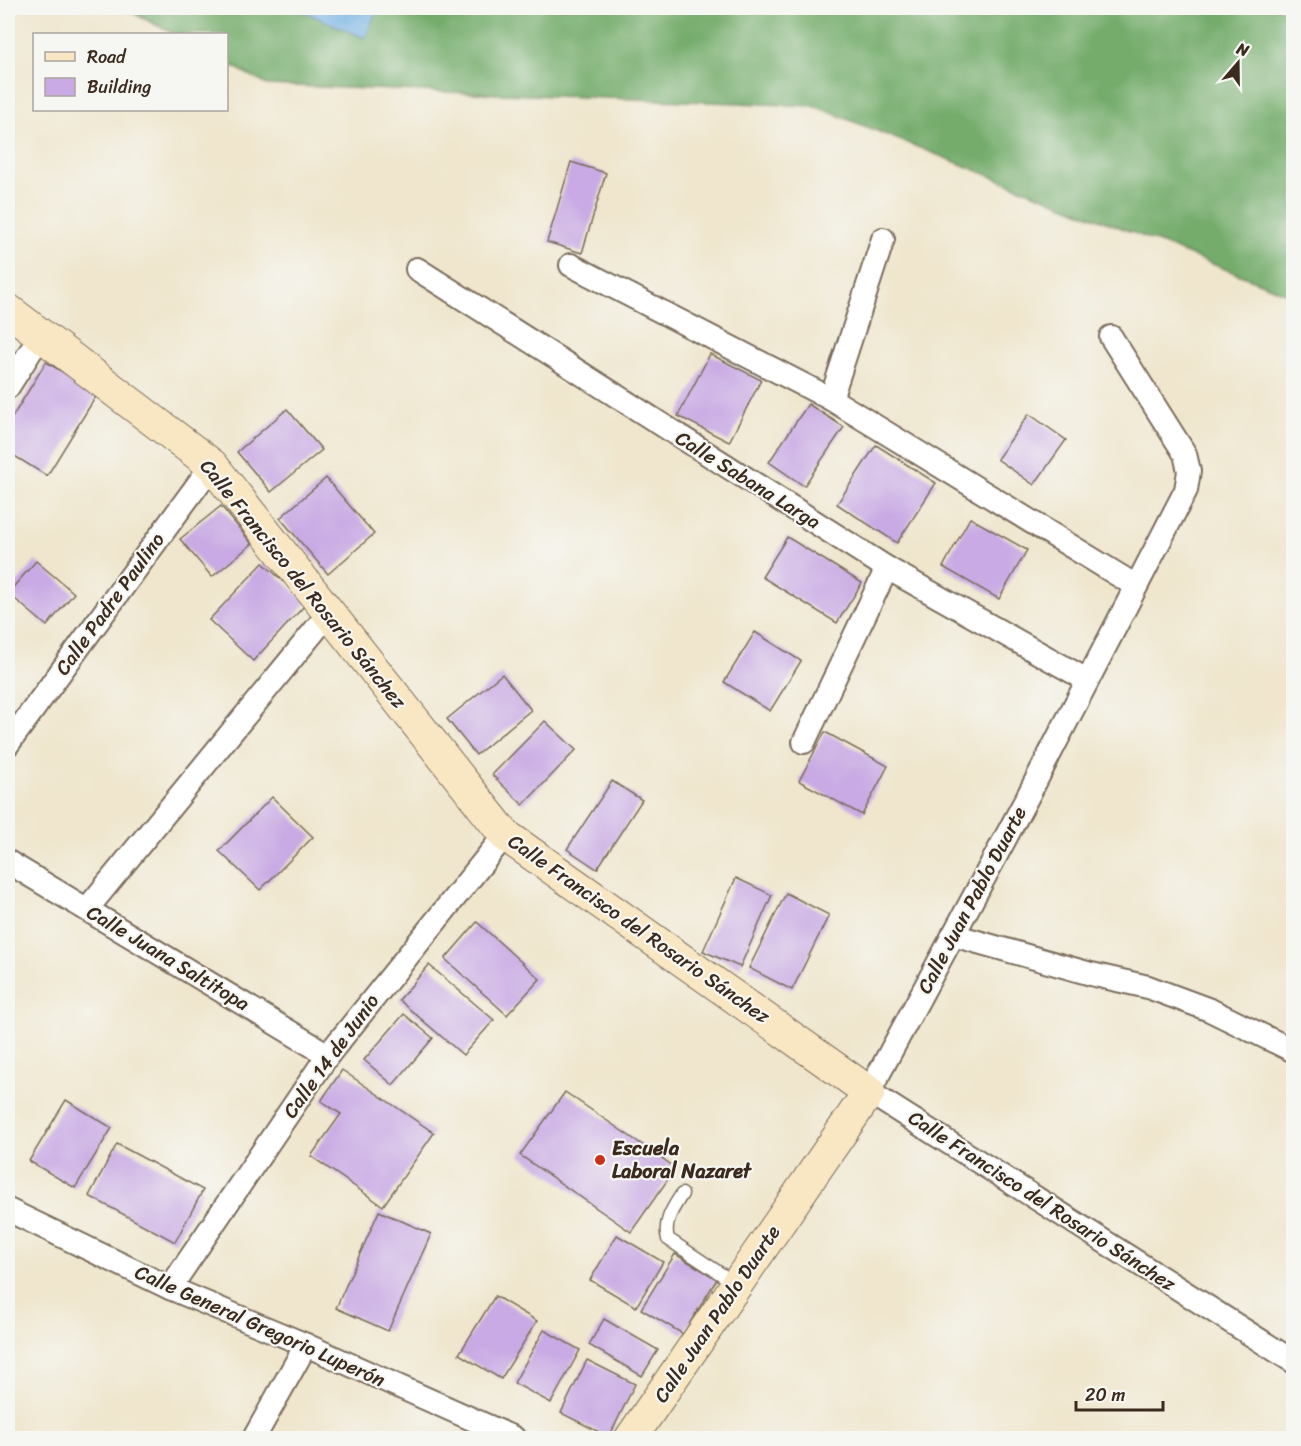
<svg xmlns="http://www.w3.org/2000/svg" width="1301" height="1446" font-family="Sriracha,sans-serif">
<rect width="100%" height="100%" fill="#f6f6f2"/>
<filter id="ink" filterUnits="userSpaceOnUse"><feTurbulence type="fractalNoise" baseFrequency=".0167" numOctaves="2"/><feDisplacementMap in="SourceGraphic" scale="12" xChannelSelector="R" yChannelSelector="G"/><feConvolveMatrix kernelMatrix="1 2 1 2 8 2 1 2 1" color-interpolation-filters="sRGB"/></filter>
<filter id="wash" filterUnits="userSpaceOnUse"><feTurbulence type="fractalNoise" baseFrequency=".008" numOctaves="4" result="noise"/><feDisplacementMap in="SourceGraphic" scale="24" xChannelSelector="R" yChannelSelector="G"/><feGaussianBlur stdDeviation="1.35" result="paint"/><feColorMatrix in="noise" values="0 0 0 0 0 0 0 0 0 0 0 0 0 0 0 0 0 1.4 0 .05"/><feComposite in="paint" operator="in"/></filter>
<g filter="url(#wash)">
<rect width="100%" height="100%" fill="#efe6cd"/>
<polygon fill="#74ac6c" stroke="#586b45" stroke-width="1.5" points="123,8 1293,8 1293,296 814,106 267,85 227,63 226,34 174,34"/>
<polygon fill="#70afe3" stroke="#566c80" stroke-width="1.5" points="295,8 378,8 365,38"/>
<g id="blocks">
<g fill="#c9aae4">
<polygon points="571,162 606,173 582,253 547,242"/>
<polygon points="710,354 761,380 729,442 678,416"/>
<polygon points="46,362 98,393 47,476 8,452 8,424"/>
<polygon points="808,404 844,427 804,486 769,462"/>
<polygon points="287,409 322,450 271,492 237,452"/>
<polygon points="1029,414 1066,440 1034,485 997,459"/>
<polygon points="876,445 936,483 897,543 837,504"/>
<polygon points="326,478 374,534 328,574 280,518"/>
<polygon points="221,506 252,544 212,577 180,539"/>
<polygon points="970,518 1027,550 999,599 943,567"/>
<polygon points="787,537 862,583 837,623 762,577"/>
<polygon points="36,561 74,593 47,626 8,593"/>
<polygon points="263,563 307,603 253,661 209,620"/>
<polygon points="755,632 801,661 770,711 724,682"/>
<polygon points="502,674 531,710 476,755 447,719"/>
<polygon points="545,721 576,750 523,805 492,775"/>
<polygon points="825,732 888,766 862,815 799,781"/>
<polygon points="612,781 642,800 597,869 567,849"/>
<polygon points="272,797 313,837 260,890 219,851"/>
<polygon points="736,878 772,895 740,967 703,951"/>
<polygon points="786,893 829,915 792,990 749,968"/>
<polygon points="477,922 540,979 507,1015 445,959"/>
<polygon points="429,965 494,1020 463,1055 399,1000"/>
<polygon points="404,1014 433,1038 393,1085 364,1060"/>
<polygon points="342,1070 434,1133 383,1206 311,1156 341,1114 321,1101"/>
<polygon points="565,1092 676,1168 631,1232 520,1155"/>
<polygon points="66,1100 112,1128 75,1188 29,1161"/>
<polygon points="117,1144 203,1190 175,1242 89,1196"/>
<polygon points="379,1211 431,1234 388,1331 336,1308"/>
<polygon points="617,1235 663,1262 636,1307 590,1280"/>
<polygon points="675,1254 717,1279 683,1334 641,1309"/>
<polygon points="495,1296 537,1321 501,1379 459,1354"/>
<polygon points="604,1319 658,1350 642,1376 589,1345"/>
<polygon points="544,1330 580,1350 551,1403 514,1383"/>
<polygon points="587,1360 635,1384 609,1437 561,1413"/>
</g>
</g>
</g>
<g filter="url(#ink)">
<use href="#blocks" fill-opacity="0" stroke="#7a6c5b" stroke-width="1.5"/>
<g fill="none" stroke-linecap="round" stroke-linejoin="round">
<g stroke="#7a6c5b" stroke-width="15">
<path id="lane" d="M 682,1194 C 673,1208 663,1222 668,1239 L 736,1284"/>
</g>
<g stroke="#7a6c5b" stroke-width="26">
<g id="street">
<polyline points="571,265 831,399 1136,586"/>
<polyline points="417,269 887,568 1087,680"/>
<polyline points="1111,337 1185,454 1189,471 1186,490 1029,794 869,1092 1294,1362"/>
<polyline points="8,387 41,335"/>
<polyline points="831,399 883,239"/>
<polyline points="804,742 887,568"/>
<polyline points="8,744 212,465"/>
<polyline points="8,862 328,1055"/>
<polyline points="87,909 329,613"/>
<polyline points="953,935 1091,974 1148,987 1210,1010 1294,1051"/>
<polyline points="8,1210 170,1288 306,1345 514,1438"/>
<polyline points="170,1288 328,1055 505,835"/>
<polyline points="254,1438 306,1345"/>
</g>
</g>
<g stroke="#7a6c5b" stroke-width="34">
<polyline id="secondary" points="8,310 212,465 505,835 869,1092 631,1438"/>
</g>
<use href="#lane" stroke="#fff" stroke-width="12"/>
<use href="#street" stroke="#fff" stroke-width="22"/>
<use href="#secondary" stroke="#f9e7c3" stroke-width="32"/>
</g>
</g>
<circle fill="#c8321e" stroke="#f6f6f2" stroke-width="2" cx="600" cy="1160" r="6"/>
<g text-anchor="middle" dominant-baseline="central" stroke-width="4.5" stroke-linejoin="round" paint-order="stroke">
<g font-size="20" fill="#3b2a1e" stroke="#f6f6f2">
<text transform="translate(748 480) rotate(32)">Calle Sabana Larga</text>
<text transform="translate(303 584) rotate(51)">Calle Francisco del Rosario Sánchez</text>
<text transform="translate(110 604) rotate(-54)">Calle Padre Paulino</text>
<text transform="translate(972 900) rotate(-62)">Calle Juan Pablo Duarte</text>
<text transform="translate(639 929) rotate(35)">Calle Francisco del Rosario Sánchez</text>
<text transform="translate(168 958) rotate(31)">Calle Juana Saltitopa</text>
<text transform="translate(331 1056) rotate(-54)">Calle 14 de Junio</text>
<text transform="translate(1042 1201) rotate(33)">Calle Francisco del Rosario Sánchez</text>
<text transform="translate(717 1314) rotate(-56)">Calle Juan Pablo Duarte</text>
<text transform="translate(260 1326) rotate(24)">Calle General Gregorio Luperón</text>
</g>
<g font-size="20" font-weight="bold" fill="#3b2a1e" stroke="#f6f6f2" text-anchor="start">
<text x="612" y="1148">Escuela<tspan x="612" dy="23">Laboral Nazaret</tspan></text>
</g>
</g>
<rect width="1301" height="1446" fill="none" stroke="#f6f6f2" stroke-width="30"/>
<rect x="33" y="33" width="195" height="78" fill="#f6f6f2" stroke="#aba49d" stroke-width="1.5"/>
<rect x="45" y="52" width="30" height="9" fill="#f9e7c3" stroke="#aba49d" stroke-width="1.5"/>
<text x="87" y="63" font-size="18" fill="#3b2a1e">Road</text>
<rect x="45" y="78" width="30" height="18" fill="#c9aae4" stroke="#aba49d" stroke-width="1.5"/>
<text x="87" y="93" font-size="18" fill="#3b2a1e">Building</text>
<g transform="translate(1238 63) rotate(20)" stroke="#f6f6f2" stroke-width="4.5" paint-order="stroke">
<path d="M0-4.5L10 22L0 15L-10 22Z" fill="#3b2a1e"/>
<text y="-9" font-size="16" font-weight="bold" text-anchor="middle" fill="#3b2a1e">N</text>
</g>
<path d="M1076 1401v9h87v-9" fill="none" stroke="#3b2a1e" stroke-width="3"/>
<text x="1085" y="1401" font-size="18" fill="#3b2a1e" stroke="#f6f6f2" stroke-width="4.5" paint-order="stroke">20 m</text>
</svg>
